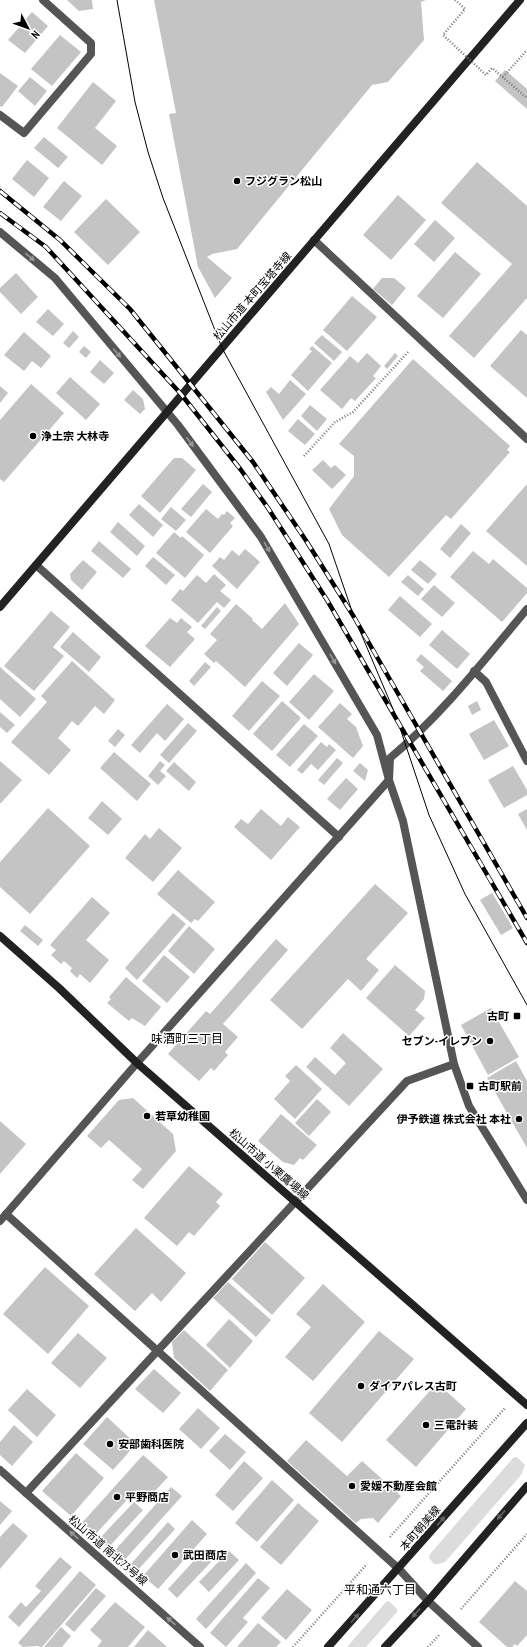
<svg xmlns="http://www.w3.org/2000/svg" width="527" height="1647" font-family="'PT Sans Narrow','Noto Sans JP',sans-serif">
<rect width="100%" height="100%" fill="#fff"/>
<g fill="#dcdcdc">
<polygon points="517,1457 525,1465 521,1475 445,1562 438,1564 434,1564 429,1558 430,1554 513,1458"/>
<polygon points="389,1601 397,1609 397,1612 366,1647 347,1647 386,1602"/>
</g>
<g fill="#c4c4c4">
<polygon points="67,0 92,0 93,9 79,11"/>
<polygon points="154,0 426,0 421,2 424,40 388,82 372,85 237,249 212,254 207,257 232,278 215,298 198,267 169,114 176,113"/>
<polygon points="32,12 48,26 25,53 8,40"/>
<polygon points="60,35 81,52 52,86 31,69"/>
<polygon points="505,70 527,89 527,109 495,81"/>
<polygon points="0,73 18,86 2,107 0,106"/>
<polygon points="30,77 47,91 35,106 18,91"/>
<polygon points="93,82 116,101 95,128 117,146 102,165 57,128"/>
<polygon points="44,137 68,157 58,168 34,148"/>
<polygon points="27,160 49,178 34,197 12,179"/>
<polygon points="477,162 527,206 527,298 474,358 449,336 512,264 441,203"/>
<polygon points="64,181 82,196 61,221 43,207"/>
<polygon points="398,195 426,220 391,260 363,235"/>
<polygon points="106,199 140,232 108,265 74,232"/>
<polygon points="435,220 455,238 434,262 414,244"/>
<polygon points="455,252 481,274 443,318 417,296"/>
<polygon points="16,273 38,297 21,314 0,292 0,288"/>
<polygon points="382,278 394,278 406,288 392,305 373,289"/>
<polygon points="352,296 377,317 347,351 323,330"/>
<polygon points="48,309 64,324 53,336 36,322"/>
<polygon points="521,330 527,335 527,398 490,366"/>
<polygon points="73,331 79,337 69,348 63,343"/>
<polygon points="24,332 51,356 41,368 32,361 24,371 4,355"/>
<polygon points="322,335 342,352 334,361 314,343"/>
<polygon points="84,346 91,352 86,358 79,352"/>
<polygon points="312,346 332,363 308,391 291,375 312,351 309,349"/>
<polygon points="367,353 381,366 373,376 376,378 355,401 351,398 342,409 320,390 350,356 358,363"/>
<polygon points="395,353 398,356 387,369 384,366"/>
<polygon points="413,359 510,446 507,450 510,452 451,519 446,515 389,577 342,535 329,509 354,476 354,456 339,444"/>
<polygon points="100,360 114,373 104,384 90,372"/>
<polygon points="70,377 100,404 86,420 56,393"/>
<polygon points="290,380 306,394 283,420 266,392 271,387 279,394"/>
<polygon points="31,384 64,413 4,482 0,479 0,420"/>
<polygon points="0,386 8,393 0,403"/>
<polygon points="133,390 143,399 145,409 140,414 124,400"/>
<polygon points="310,405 327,419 317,431 301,416"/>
<polygon points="298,419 315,434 305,445 288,431"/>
<polygon points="174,458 182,458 196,470 160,513 141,496"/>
<polygon points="323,460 331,468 335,465 346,475 332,489 312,470"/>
<polygon points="203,484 212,492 191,517 181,509"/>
<polygon points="527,484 527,566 486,531"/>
<polygon points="139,504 163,525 153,537 129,515"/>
<polygon points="171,507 186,520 176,531 161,519"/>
<polygon points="206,509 218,519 222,514 224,515 227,511 235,518 230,523 233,526 210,553 186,532"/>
<polygon points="118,522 145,546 137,556 110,532"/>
<polygon points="461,524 471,533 450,558 440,549"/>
<polygon points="174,532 181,538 182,536 204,555 185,578 156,553"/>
<polygon points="99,541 131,569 123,578 91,551"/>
<polygon points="245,549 260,562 237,589 212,566 220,557 224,560 232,550 239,556"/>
<polygon points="473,551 489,564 493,559 527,588 527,593 502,622 450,577"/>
<polygon points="153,557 175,575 166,585 145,566"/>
<polygon points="83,560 97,572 82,590 71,580 70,574"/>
<polygon points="420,560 437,574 428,584 411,570"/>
<polygon points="214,574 226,585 220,591 231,600 224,608 217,602 198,623 171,600 180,589 183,591 197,575 206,583"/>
<polygon points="408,575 424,589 418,596 401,582"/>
<polygon points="434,585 455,603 442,617 421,599"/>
<polygon points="400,596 432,624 420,637 388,610"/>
<polygon points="285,603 299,624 245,687 216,661 214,663 204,654 217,640 210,634 236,604 253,619 252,620 262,629"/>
<polygon points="217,607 221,611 205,629 201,626"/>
<polygon points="51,611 70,627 53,647 64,656 34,691 4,666"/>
<polygon points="170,618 177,623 181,618 192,627 187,632 195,639 170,667 145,646"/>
<polygon points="442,630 470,654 457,669 429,645"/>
<polygon points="73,632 101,657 89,672 60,647"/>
<polygon points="299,643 313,655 287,686 273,673"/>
<polygon points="421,654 452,681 443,691 420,671 424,667 416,660"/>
<polygon points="72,661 115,700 104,714 95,706 78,726 72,721 58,738 71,750 49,775 11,742 47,702 41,696"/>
<polygon points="205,662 211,667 194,686 189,681"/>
<polygon points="0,667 36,699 20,717 0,699"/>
<polygon points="314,674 334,691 309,720 289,702"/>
<polygon points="262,681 280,696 249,731 232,716"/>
<polygon points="282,701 301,718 272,751 253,734"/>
<polygon points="477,701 481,710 472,715 468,706"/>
<polygon points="340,703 352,714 347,719 356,727 363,746 353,758 318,727"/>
<polygon points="167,704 184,719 165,741 157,733 140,753 131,745"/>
<polygon points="0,712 15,725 7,733 0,727"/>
<polygon points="494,720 509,746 484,760 469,734"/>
<polygon points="188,723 197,731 169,763 160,755"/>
<polygon points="304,724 318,736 290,767 276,755"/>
<polygon points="118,729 125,735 115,747 108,741"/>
<polygon points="321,742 327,747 329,744 336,750 318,770 311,764 302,774 297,770"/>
<polygon points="114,752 151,784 137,801 100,768"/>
<polygon points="337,758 343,763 324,785 318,780"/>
<polygon points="0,761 22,780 1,803 0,803"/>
<polygon points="160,761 165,765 160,771 166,776 158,785 148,776"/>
<polygon points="174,762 196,782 189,791 166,771"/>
<polygon points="360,763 368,770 365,781 353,771"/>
<polygon points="513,766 527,790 527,795 504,808 488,780"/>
<polygon points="346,778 358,789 340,810 327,799"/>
<polygon points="102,801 122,819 108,835 88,818"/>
<polygon points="48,808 90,846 30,914 0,887 0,862"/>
<polygon points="261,809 281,826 288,817 300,827 271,860 234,827 241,819 248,824"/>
<polygon points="527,809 527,830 518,814"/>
<polygon points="159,828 182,848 153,882 125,858 145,834 150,839"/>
<polygon points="178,870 215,902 198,921 195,919 191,923 157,894"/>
<polygon points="375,884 408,913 366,959 379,970 361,991 348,979 302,1029 270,1000"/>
<polygon points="492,893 513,928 501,935 480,900"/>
<polygon points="92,897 110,913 86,940 109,960 90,983 80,974 77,978 70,971 72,968 64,961 61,964 51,955 56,950 50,945"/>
<polygon points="173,913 186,924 137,980 125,968"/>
<polygon points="25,925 43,940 38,946 20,931"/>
<polygon points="189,926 215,949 194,974 168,951"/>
<polygon points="276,939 288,950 223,1024 238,1037 225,1052 228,1055 214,1071 211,1068 199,1081 168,1054 206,1011 210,1014"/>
<polygon points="164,955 190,977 167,1003 142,981"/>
<polygon points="395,965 425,991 424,999 415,1010 425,1018 409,1036 366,998"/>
<polygon points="126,977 161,1007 145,1026 132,1018 129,1021 107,1003 111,999 109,997"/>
<polygon points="491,1008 519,1057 488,1075 461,1025"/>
<polygon points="343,1033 383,1069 349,1106 306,1067 315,1057 335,1075 346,1063 330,1048"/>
<polygon points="516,1061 527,1081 527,1148 487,1078"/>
<polygon points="296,1065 322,1089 295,1119 274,1099 290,1081 285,1076"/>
<polygon points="133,1098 173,1134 176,1151 143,1189 132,1180 142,1169 109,1140 101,1148 87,1136 119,1100"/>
<polygon points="317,1099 331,1112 309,1136 295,1123"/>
<polygon points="281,1114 317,1145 303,1160 300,1158 294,1165 283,1162 258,1141"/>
<polygon points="0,1121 26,1144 0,1174"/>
<polygon points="189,1166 223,1194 216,1202 220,1206 194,1236 189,1232 177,1246 144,1218"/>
<polygon points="136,1228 186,1273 161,1302 152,1293 135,1311 94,1274"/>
<polygon points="265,1242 305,1278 272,1315 232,1279"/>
<polygon points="45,1267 89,1306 48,1354 3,1314"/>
<polygon points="228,1282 271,1320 256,1337 213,1298"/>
<polygon points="323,1284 365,1322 313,1381 285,1357 311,1327 296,1314"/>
<polygon points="229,1319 253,1341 230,1368 206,1345"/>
<polygon points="184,1330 228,1370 210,1391 174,1358 172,1342"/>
<polygon points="379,1331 414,1359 342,1442 309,1413"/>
<polygon points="78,1333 107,1358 80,1388 51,1363"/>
<polygon points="154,1369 181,1393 163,1413 135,1389"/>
<polygon points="437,1383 466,1409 416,1467 386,1440"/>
<polygon points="27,1389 56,1415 37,1437 8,1410"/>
<polygon points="198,1408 220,1428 201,1449 179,1429"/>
<polygon points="107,1417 136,1444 113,1470 83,1444"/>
<polygon points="14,1425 33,1442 12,1466 0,1455 0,1442"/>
<polygon points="225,1434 246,1452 230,1470 209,1451"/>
<polygon points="306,1440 347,1476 362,1461 401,1496 378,1523 373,1518 361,1519 356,1523 287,1461"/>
<polygon points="76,1453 104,1478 71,1516 42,1491"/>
<polygon points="143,1455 168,1477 145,1502 134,1492 94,1536 81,1524"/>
<polygon points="244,1461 263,1478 233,1511 215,1495"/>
<polygon points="272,1480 294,1500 257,1542 235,1523"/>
<polygon points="171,1487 182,1496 121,1564 111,1555"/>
<polygon points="0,1501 12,1511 0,1525"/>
<polygon points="134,1502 143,1510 108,1548 99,1539"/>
<polygon points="298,1503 319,1521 281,1565 260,1547"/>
<polygon points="192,1520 207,1534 158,1589 143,1576"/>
<polygon points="168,1522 175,1529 137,1571 130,1565"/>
<polygon points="13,1523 28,1536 0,1569 0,1537"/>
<polygon points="229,1551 239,1560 209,1592 199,1582"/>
<polygon points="201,1553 211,1562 177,1598 168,1589"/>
<polygon points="60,1557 72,1567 19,1627 8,1617 21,1602 26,1607 41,1591 35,1586"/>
<polygon points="246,1563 256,1573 206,1629 196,1619"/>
<polygon points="80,1571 96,1585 42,1647 37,1646 23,1647 18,1643"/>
<polygon points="258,1578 270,1588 243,1618 248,1622 226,1647 210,1633"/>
<polygon points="515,1581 527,1591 527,1635 517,1646 515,1644 512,1647 507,1647 479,1622"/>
<polygon points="96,1588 106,1596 74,1632 65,1624"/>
<polygon points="287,1589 312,1610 286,1640 261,1618"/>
<polygon points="115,1602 145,1627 128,1647 97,1647 102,1641 90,1630"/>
<polygon points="258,1623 281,1642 276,1647 237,1647"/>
<polygon points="61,1627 71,1636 62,1647 44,1647"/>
<polygon points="148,1630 167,1647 134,1647"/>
</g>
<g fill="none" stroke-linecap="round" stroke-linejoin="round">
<g stroke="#777" stroke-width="2.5" stroke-dasharray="1 2" stroke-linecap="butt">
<polyline points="503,77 527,50"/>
<polyline points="304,456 335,422 353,412 409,351"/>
<polyline points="390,1537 505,1408"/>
<polyline points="461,1609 527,1534"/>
<polyline points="293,1647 367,1564"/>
<polyline points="428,1647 440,1634"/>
</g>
<g stroke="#555" stroke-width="8">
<polyline points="0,115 24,133 91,54 91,43 43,0"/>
<polyline points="0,232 55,278 178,425 261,537 377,735 389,780 403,821 454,1064 469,1106 527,1200"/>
<polyline points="314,240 527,439"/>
<polyline points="36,565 339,837"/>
<polyline points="474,671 486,682 527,761"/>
<polyline points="6,1214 399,1569 428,1601 478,1647"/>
<path d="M 0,1221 L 137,1063 L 389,780 L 390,758 C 441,716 485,659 527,609"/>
<polyline points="0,1470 200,1647"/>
<polyline points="26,1493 407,1081 454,1064"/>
</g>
<g stroke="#222" stroke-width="8">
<polyline points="0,607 520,0"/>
<polyline points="0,936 59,988 137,1063 527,1405"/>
<polyline points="328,1647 527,1423"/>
<polyline points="385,1647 428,1601 527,1486"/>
</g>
<polyline stroke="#000" stroke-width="1" points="117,0 135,102 148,152 163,198 222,348 329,544 354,617 396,716 429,815 465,894 527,1005"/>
<g stroke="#000" stroke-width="4.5">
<g id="rail">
<polyline points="0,191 60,240 130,309 253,462 305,539 354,617 527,918"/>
<polyline points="0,213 46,247 181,394 241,470 268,508 327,600 527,943"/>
</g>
</g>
<use href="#rail" stroke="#fff" stroke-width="3" stroke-dasharray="9" stroke-linecap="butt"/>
<polyline stroke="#777" stroke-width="2.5" stroke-dasharray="1 2" stroke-linecap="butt" points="455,0 465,9 443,35 486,75 492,68 527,98"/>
</g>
<defs><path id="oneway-solid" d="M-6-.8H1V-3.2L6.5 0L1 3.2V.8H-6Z"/></defs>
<g fill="#999">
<use href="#oneway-solid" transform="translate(30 257) rotate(40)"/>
<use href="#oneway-solid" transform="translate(117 353) rotate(50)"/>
<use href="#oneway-solid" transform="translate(190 442) rotate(53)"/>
<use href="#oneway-solid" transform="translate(267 547) rotate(60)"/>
<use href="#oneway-solid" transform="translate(333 659) rotate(60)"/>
<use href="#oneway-solid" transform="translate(74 1535) rotate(-139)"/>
<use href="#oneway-solid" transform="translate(171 1621) rotate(-139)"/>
</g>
<g fill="#646464">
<use href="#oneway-solid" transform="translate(501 1515) rotate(131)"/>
<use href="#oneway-solid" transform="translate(441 1521) rotate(-49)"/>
<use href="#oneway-solid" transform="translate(416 1613) rotate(133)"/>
<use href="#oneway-solid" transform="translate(355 1618) rotate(-48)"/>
</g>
<g fill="#000" stroke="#fff" stroke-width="1.5">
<circle cx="237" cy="181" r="4"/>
<circle cx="33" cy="436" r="4"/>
<rect x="513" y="1012" width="8" height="8" rx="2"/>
<circle cx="490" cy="1041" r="4"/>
<rect x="466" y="1082" width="8" height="8" rx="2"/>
<circle cx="147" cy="1116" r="4"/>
<circle cx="519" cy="1119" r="4"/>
<circle cx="361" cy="1386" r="4"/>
<circle cx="426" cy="1425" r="4"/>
<circle cx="110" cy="1444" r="4"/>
<circle cx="352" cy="1486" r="4"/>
<circle cx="117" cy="1497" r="4"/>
<circle cx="175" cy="1555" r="4"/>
</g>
<g text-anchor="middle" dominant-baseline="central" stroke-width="3" stroke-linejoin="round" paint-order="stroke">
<g font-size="11" font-weight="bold" fill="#000" stroke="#fff" text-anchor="start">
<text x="245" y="181">フジグラン松山</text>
<text x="41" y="436">浄土宗 大林寺</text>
<text x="509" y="1016" text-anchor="end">古町</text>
<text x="482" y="1041" text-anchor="end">セブン-イレブン</text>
<text x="478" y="1086">古町駅前</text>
<text x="155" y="1116">若草幼稚園</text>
<text x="511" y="1119" text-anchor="end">伊予鉄道 株式会社 本社</text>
<text x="369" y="1386">ダイアパレス古町</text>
<text x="434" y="1425">三電計装</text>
<text x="118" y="1444">安部歯科医院</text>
<text x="360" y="1486">愛媛不動産会館</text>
<text x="125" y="1497">平野商店</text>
<text x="183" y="1555">武田商店</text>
</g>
<g font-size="11" fill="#000" stroke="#fff">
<text transform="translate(252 296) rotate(-49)">松山市道 本町宝塔寺線</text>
<text transform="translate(269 1164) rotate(41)">松山市道 小栗鷹場線</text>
<text transform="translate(420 1528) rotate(-49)">本町朝美線</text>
<text transform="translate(108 1550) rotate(41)">松山市道 南北73号線</text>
</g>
<g font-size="12" fill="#000" stroke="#fff">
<text x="187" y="1038">味酒町三丁目</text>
<text x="380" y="1589">平和通六丁目</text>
</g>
</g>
<g transform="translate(28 28) rotate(131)" stroke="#ffffff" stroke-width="3" paint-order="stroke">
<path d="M0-3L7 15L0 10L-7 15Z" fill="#000000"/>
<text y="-6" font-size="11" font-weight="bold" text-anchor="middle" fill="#000000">N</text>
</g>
</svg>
